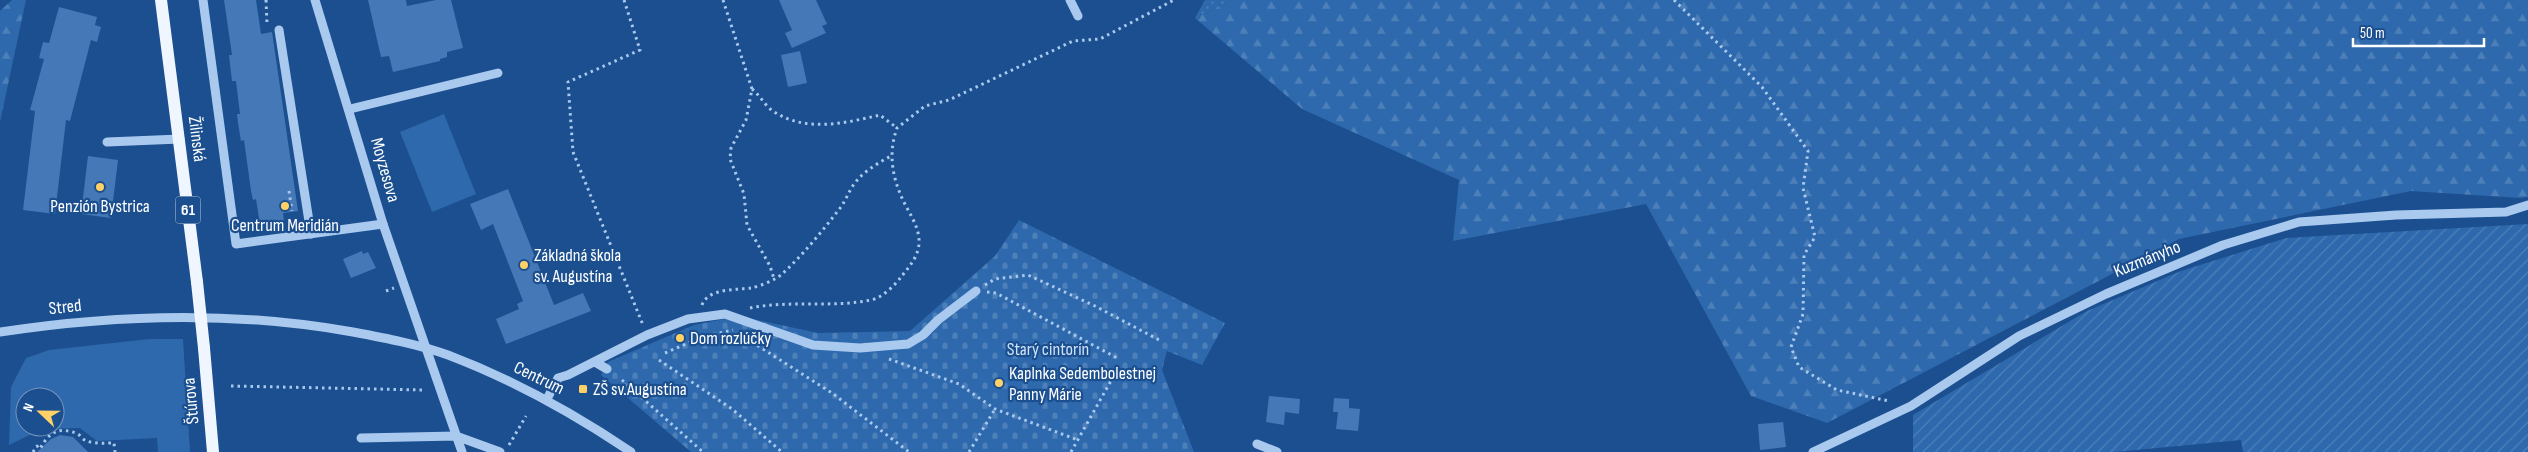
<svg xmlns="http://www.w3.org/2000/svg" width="2528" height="452" font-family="'Sofia Sans Condensed',sans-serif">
<defs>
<pattern id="grass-dots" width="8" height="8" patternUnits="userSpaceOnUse" patternTransform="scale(1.25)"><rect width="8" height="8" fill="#2e69ad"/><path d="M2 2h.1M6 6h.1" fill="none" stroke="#4d80b9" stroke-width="1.8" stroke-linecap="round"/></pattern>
<pattern id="forest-firs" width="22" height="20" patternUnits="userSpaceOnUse" patternTransform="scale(1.25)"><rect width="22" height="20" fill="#2e69ad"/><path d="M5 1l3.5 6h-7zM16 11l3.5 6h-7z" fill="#4d80b9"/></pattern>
<pattern id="cemetery-stones" width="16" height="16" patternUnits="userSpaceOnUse" patternTransform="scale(1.25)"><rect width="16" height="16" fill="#2e69ad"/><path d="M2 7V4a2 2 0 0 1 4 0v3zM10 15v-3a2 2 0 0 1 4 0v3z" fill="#4d80b9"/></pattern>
<pattern id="garden-furrows" width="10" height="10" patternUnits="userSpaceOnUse" patternTransform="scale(1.25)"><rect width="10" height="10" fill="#2e69ad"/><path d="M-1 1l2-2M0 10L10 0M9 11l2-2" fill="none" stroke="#4d80b9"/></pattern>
</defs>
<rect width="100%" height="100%" fill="#1b4f8f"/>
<polygon fill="url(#grass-dots)" points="1205,0 1234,0 1195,18"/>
<g fill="url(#forest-firs)">
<polygon points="12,0 26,0 0,122 0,11"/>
<polygon points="1234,0 2528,0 2528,197 2520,198 2411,191 2179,239 1827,423 1751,396 1646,204 1453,241 1459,180 1302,109 1195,18"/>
</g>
<polygon fill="url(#cemetery-stones)" points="1019,220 1225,323 1202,365 1167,351 1162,370 1194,452 691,452 601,375 608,362 694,325 739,316 818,333 910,331 995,256"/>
<g fill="#2e69ad" fill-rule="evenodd">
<polygon points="444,114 476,194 432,212 400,132"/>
<path d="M 149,339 L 183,339 L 190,452 L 158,452 L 157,438 L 97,441 L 80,428 L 42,429 L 9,445 L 11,387 L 26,358 L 49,350 ZM 25,397 L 55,397 L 55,427 L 25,427 Z"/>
</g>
<polygon fill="url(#garden-furrows)" points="2528,224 2528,452 2243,452 2241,440 2115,452 1913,452 1913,415 2087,311 2181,271 2286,238"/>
<g fill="#4478b7">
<polygon points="224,0 256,0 261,34 272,32 298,211 283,213 284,221 260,225 256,199 253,200 251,191 244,140 241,141 238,123 237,114 240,114 236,81 232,81 231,73 229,55 232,55"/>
<polygon points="368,0 406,0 407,6 436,0 451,0 463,48 447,52 447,57 440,59 440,61 393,72 389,56 381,57"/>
<polygon points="779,0 816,0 827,24 822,26 826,33 792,48 785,33 792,30"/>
<polygon points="59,7 97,17 95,25 101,27 97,42 91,40 70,121 66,120 55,214 23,210 35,111 30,110 44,59 39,58 43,42 49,43"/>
<polygon points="800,51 807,83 788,87 781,55"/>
<polygon points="88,156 118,160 111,218 81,214"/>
<polygon points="508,189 554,305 583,293 591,311 506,344 496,319 519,309 517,304 523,301 493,224 481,230 470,204"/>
<polygon points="362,251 363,254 368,252 376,268 351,278 343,259"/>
<polygon points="1269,396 1300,399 1299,414 1285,412 1284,425 1266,422"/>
<polygon points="1334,398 1349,399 1349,408 1360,409 1358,431 1336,429 1338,412 1333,412"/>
<polygon points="1783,422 1786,447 1760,450 1758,424"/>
<polygon points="60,435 73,437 88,452 37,452 51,439"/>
</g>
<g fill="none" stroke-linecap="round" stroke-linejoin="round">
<g stroke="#a9c9ee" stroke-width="3" stroke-dasharray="2.5 4" stroke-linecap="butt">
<polyline points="266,0 267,24"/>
<polyline points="624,0 640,50 568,82 573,152 643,325"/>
<polyline points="723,0 752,89 746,120 731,148 730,159 744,194 747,225 770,266 774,279"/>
<polyline points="1674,0 1762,87 1808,151 1803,188 1815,237 1804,255 1803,314 1791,347 1799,367 1837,390 1889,401"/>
<path d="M 752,89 C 760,95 765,106 773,111 C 805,133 845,123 880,115 L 897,128"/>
<polyline points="289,191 292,211"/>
<polyline points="985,285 995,279 1028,275 1095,306 1161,341"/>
<polyline points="386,291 394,288"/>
<polyline points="987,292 996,293 1119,359"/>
<path d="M 702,305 C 708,288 737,290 751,288 C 760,286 776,280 782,274 C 804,254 823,230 841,207 C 845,201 848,194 852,187 C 861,173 876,164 891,156"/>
<path d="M 750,308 C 789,300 832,308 871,300 C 882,298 895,285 901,277 C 909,267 918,257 919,244 C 920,231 913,219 907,208 C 893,182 887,156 897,128 L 925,106 L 949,100 L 1073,41 L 1100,39 L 1174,0"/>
<polyline points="741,335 832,393 909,452"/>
<polyline points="665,353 702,337 733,330"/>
<polyline points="889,359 959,384 995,409 1078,440"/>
<polyline points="659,360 732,409 782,452"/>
<polyline points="622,380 703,452"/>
<polyline points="231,386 423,390"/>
<polyline points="509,445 526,416"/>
<path d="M 33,452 L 37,446 L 40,449 C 49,432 59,426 78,434 C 81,436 83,440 87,441 C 94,444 107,443 114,443 L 115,452"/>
<polyline points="969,452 995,409"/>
<polyline points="1071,452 1117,370"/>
</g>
<g stroke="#a9c9ee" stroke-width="9">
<polyline points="203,0 236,244 383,224"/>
<polyline points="315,0 383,224 462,452"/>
<polyline points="1070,0 1078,16"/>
<polyline points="279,30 311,234"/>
<polyline points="350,109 498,73"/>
<polyline points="107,142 180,139"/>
<path d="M 0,332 C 117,314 236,311 353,332 C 385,338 417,344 448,355 C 514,380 573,413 631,452"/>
<polyline points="595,362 607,369"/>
<polyline points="547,399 558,378 568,375 647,335 688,319 725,314 813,345 860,348 908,344 923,335 938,320 976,291"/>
<polyline points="361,438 456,436 500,452"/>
<polyline points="1257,444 1277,452"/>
<polyline points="1813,452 1911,406 2019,336 2106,294 2223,245 2299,222 2396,215 2506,212 2528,205"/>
</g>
<g stroke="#f0f6ff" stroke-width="12">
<polyline points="161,0 197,282"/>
<polyline points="204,348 213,452"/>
</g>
<polyline stroke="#f0f6ff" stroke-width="12" points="197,282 204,348"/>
</g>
<g fill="#ffd166" stroke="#1b4f8f" stroke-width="2">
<circle cx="100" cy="187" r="5"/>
<circle cx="285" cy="206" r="5"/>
<circle cx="524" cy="265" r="5"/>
<circle cx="680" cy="338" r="5"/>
<circle cx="999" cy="383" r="5"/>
<rect x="578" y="384" width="10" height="10" rx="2.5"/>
</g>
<g text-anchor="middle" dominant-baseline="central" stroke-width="4.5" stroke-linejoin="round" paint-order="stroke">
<rect fill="#1b4f8f" stroke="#bbcadd" stroke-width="1" x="175.5" y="196.5" width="25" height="27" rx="4"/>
<g font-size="16" font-weight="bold" fill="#fff">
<text x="188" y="210">61</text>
</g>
<g font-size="18" fill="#fff" stroke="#1b4f8f">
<text transform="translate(197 139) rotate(83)">Žilinská</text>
<text transform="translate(385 170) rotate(74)">Moyzesova</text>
<text transform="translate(2147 259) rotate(-22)">Kuzmányho</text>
<text transform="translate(65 307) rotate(-6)">Stred</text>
<text transform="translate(539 378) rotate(26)">Centrum</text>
<text transform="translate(191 401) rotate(-95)">Štúrova</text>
</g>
<g font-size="18" fill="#fff" stroke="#1b4f8f" text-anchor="start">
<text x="100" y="206" text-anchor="middle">Penzión Bystrica</text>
<text x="285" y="225" text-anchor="middle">Centrum Meridián</text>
<text x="534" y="255">Základná škola<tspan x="534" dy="21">sv. Augustína</tspan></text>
<text x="690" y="338">Dom rozlúčky</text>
<text x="1009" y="373">Kaplnka Sedembolestnej<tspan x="1009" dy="21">Panny Márie</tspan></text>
<text x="593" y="389">ZŠ sv.Augustína</text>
</g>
<g font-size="18" fill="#cfe3fa" stroke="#1b4f8f">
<text x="1048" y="349">Starý cintorín</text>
</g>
</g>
<g transform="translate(40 412) rotate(292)"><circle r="24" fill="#1b4f8f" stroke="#7695bc"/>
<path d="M0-4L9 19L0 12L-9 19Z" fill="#ffd166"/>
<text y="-8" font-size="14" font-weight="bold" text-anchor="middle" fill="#ffffff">N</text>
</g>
<path d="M2353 38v8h131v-8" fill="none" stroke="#ffffff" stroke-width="2.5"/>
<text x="2360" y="38" font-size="15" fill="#ffffff" stroke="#1b4f8f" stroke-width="4" paint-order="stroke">50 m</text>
</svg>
